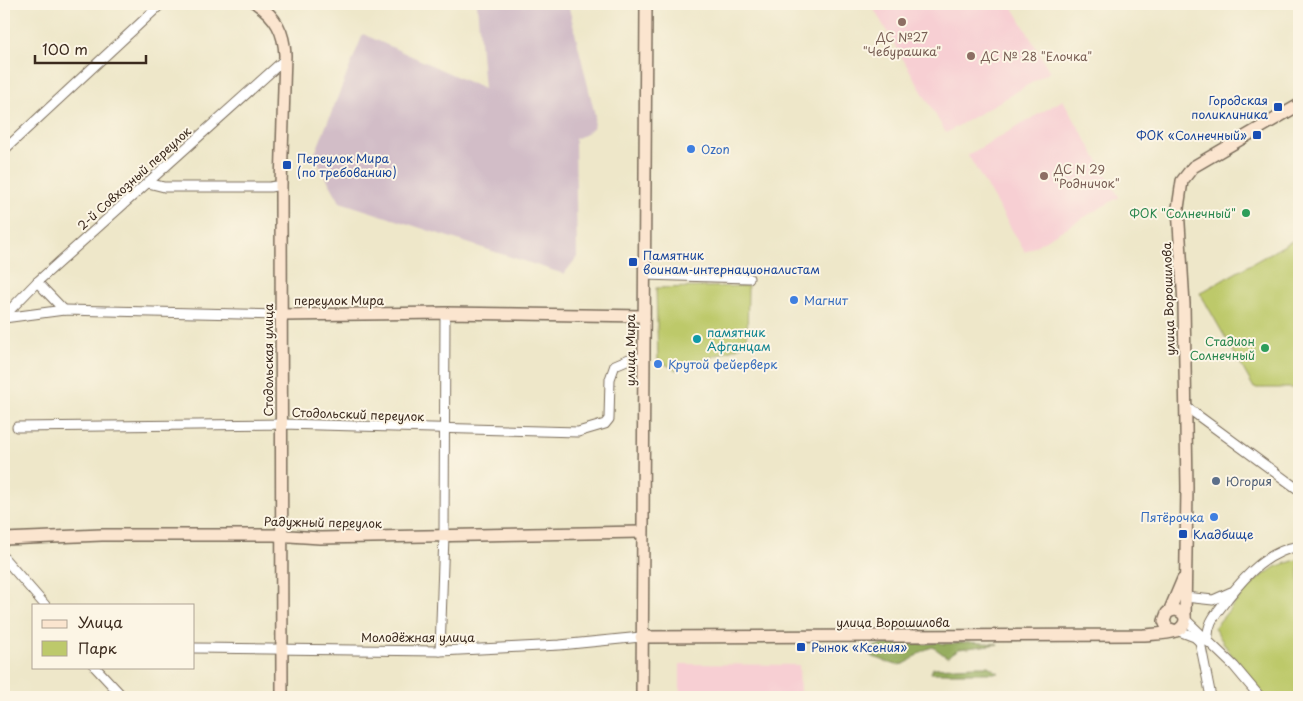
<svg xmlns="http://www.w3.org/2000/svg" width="1303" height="701" font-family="'Playpen Sans',sans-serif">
<rect width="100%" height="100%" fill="#fcf5e5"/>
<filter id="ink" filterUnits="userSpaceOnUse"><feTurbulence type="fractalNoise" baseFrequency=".02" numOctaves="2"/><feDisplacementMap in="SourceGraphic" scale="10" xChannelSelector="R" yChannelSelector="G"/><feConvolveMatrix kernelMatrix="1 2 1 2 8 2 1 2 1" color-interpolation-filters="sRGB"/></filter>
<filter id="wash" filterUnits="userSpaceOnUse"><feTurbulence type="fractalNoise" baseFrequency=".0096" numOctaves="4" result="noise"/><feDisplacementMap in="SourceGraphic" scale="20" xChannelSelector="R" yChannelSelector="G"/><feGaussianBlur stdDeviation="1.12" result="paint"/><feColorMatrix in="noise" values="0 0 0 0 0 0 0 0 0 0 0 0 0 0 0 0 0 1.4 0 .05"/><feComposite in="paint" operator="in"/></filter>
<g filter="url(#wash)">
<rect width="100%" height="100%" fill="#eee7c9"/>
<g fill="#f7cfd3">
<polygon points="871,4 1011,4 1050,72 946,133"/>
<polygon points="1063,100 1119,197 1025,252 968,155"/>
<polygon points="680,664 799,665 800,697 680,697"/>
</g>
<polygon fill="#d2bdc7" points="477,4 568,4 595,115 593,128 584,135 575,139 577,257 564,274 340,202 314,156 363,34 484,89"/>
<g fill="#bdc96b" stroke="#7c7a44">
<polygon points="1299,237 1299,388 1254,388 1200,293"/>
<polygon points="748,286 747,344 676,370 658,360 656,288"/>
<polygon points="1299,559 1299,697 1266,697 1230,653 1214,628 1251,584 1275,567"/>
</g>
<g fill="#96ad5f" stroke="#686c3e">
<path d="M 938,642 L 944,644 L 967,642 L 998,644 L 959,649 L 947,657 L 933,647 C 911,652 911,673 884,661 C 877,657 872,659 867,652 C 880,637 918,648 938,642 Z"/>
<polygon points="976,666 988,666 999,673 931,673 933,668"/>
</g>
</g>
<g filter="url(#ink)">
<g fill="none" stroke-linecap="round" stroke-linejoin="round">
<g stroke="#7a6c5a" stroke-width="11">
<g id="street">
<polyline points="4,150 161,4"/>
<polyline points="148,183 164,187 270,187 281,185"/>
<polyline points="644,275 749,278"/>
<polyline points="37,282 64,310"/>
<polyline points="4,316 37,282 284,60"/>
<polyline points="4,318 64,310 281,315"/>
<polyline points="1185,406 1299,490"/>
<polyline points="17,427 282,424 578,432 605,424 609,419 610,379 615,365 629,359 644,358"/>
<polyline points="4,558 45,605"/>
<polyline points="1185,597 1213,600 1231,592"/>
<polyline points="1186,620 1234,666 1260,697"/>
<polyline points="1179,631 1200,639"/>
<polyline points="1196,638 1200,642 1211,697"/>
<path d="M 1208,642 C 1206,622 1217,613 1228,598 C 1247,574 1267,552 1299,546"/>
<polyline points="194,648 440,651 560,645 641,637"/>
<polyline points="440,651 444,535 445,313"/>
<polyline points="95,667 123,697"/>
</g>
</g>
<g stroke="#7a6c5a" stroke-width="14">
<g id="secondary">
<path d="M 257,4 C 276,17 284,32 285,55 L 281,185 L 282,697"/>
<polyline points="281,315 445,313 644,316"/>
<polyline points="4,539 102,535 274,535 320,538 642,532"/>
<polyline points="1169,612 1183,579"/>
<polyline points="1185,617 1187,488 1184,304 1178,208 1182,181 1193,167 1299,105"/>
<path d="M 641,637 L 1144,635 C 1158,633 1187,636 1185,617 C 1181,610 1174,608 1167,613 L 1164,621 L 1167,628 L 1176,631"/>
<polyline points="642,697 646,4"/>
</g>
</g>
<use href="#street" stroke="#fff" stroke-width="9"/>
<use href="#secondary" stroke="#fbe5cf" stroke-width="11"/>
</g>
</g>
<g fill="#8d6e63" stroke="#fcf5e5" stroke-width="2">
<circle cx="902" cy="22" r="5"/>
<circle cx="971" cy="56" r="5"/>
<circle cx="1044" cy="176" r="5"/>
</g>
<g fill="#1a4fb4" stroke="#fcf5e5" stroke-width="2">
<rect x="1273" y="102" width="10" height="10" rx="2.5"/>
<rect x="1252" y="130" width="10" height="10" rx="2.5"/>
<rect x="282" y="160" width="10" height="10" rx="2.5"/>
<rect x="628" y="257" width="10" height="10" rx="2.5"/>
<rect x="1178" y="529" width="10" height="10" rx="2.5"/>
<rect x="796" y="642" width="10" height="10" rx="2.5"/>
</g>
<g fill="#3f7fe0" stroke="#fcf5e5" stroke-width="2">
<circle cx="691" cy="149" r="5"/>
<circle cx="794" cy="300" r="5"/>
<circle cx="658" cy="364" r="5"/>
<circle cx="1214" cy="517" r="5"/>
</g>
<g fill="#2e9e5b" stroke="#fcf5e5" stroke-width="2">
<circle cx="1246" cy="213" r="5"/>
<circle cx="1265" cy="348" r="5"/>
</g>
<circle fill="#0f9aa8" stroke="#fcf5e5" stroke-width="2" cx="697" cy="339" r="5"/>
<circle fill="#5c6f8a" stroke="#fcf5e5" stroke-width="2" cx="1216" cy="481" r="5"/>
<g text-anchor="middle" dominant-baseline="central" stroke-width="4" stroke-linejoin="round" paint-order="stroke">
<g font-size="12" fill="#785e54" stroke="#fcf5e5" text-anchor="start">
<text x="902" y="37" text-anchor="middle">ДС №27<tspan x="902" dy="14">"Чебурашка"</tspan></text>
<text x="981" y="56">ДС № 28 "Елочка"</text>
<text x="1054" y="169">ДС N 29<tspan x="1054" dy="14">"Родничок"</tspan></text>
</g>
<g font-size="12" fill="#164399" stroke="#fcf5e5" text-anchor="start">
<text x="1268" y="100" text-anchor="end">Городская<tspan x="1268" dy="14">поликлиника</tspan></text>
<text x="1247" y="135" text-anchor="end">ФОК «Солнечный»</text>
<text x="297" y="158">Переулок Мира<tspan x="297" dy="14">(по требованию)</tspan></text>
<text x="643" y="255">Памятник<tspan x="643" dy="14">воинам‐интернационалистам</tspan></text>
<text x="1193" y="534">Кладбище</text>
<text x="811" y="647">Рынок «Ксения»</text>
</g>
<g font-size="12" fill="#366cbe" stroke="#fcf5e5" text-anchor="start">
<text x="701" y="149">Ozon</text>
<text x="804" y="300">Магнит</text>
<text x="668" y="364">Крутой фейерверк</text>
<text x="1204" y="517" text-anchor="end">Пятёрочка</text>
</g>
<g font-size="12" fill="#3b2a1e" stroke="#fcf5e5">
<text transform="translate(134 178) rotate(-42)">2-й Совхозный переулок</text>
<text transform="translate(1168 299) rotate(-92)">улица Ворошилова</text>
<text x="339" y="300">переулок Мира</text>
<text transform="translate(630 350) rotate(-90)">улица Мира</text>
<text transform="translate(268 360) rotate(-90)">Стодольская улица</text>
<text transform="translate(358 414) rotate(2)">Стодольский переулок</text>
<text transform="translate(323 522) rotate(1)">Радужный переулок</text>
<text x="893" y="622">улица Ворошилова</text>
<text x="418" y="637">Молодёжная улица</text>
</g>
<g font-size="12" fill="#27864d" stroke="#fcf5e5" text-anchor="end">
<text x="1236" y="213">ФОК "Солнечный"</text>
<text x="1255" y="341">Стадион<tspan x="1255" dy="14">Солнечный</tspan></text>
</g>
<g font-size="12" fill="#0d838f" stroke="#fcf5e5" text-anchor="start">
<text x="707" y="332">памятник<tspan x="707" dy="14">Афганцам</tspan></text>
</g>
<g font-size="12" fill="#4e5e75" stroke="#fcf5e5" text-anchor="start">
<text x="1226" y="481">Югория</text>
</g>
</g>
<rect width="1303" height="701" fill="none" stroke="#fcf5e5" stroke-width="20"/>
<rect x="32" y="604" width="162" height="65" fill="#fcf5e5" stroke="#afa495"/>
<rect x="42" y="620" width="25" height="8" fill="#fbe5cf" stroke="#afa495"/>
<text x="78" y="628" font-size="15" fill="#3b2a1e">Улица</text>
<rect x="42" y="641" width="25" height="15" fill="#bdc96b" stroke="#afa495"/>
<text x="78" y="654" font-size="15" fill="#3b2a1e">Парк</text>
<path d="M35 55v8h111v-8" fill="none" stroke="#3b2a1e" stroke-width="2.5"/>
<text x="42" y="55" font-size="15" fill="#3b2a1e" stroke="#fcf5e5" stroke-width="4" paint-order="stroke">100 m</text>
</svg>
